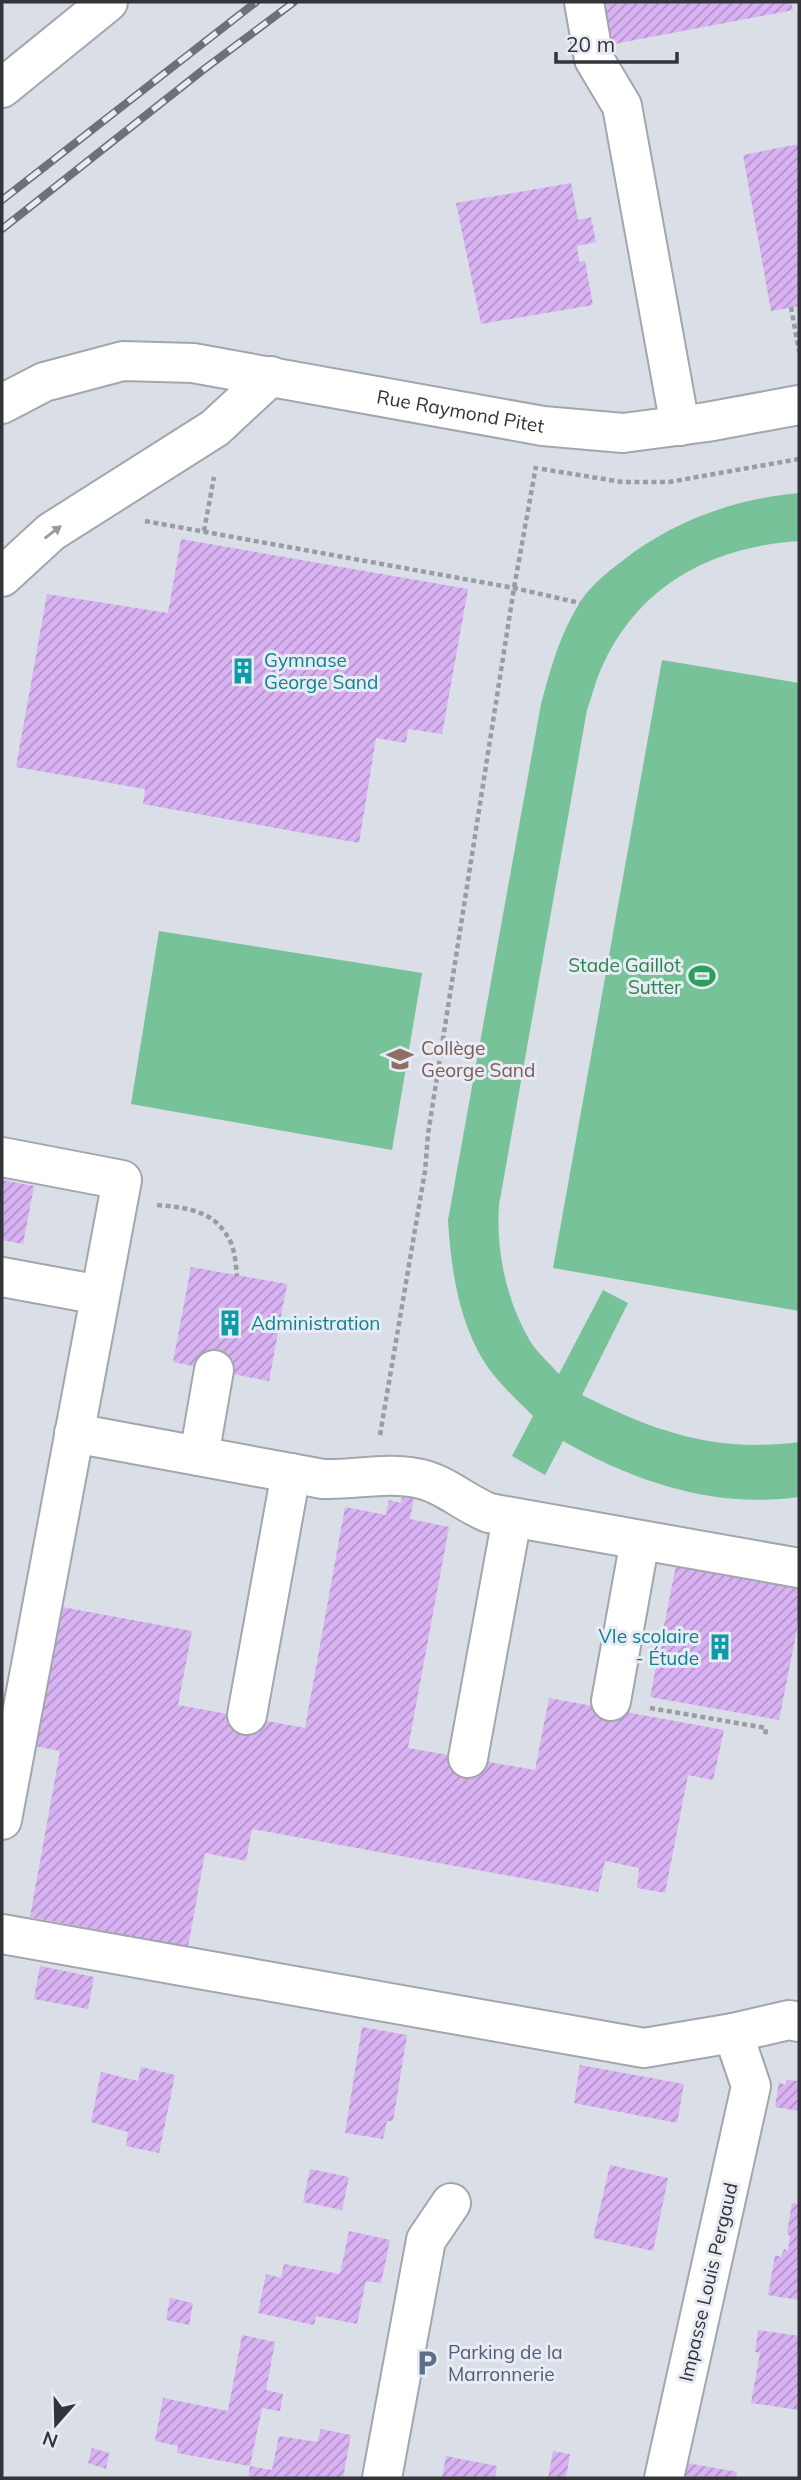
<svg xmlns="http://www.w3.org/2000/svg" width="801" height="2480" font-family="Mulish,sans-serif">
<defs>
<pattern id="building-hatch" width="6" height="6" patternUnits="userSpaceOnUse" patternTransform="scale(1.75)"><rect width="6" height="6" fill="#d9b2f3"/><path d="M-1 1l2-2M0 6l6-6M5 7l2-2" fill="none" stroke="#b192c6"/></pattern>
</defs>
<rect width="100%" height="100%" fill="#dadee6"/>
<g fill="#77c299">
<path d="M 799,493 L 799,541 C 711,547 638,585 601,669 C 595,682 592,697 587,710 L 499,1205 C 496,1251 506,1300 530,1341 C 537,1352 549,1363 559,1374 L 603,1290 L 628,1303 L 582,1395 C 655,1432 717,1453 799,1442 L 799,1497 C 715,1509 635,1482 563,1441 L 545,1475 L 512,1456 L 533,1416 C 516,1399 496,1381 483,1360 C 458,1318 451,1268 448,1220 L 541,704 C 550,670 560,634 579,604 C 589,587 606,573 621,562 C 672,521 734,499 799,493 Z"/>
<polygon points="662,660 799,683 799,1311 553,1268"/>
<polygon points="159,931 422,973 392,1150 131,1104"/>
</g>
<g fill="url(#building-hatch)">
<polygon points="601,2 791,2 793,10 609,45"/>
<polygon points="799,144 799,306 771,311 743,155"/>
<polygon points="571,183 578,220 591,217 596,242 577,246 579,262 585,261 593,305 481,324 456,203"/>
<polygon points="181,539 468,589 442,734 408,729 406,743 376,738 359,843 143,804 145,789 16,767 47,594 168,613"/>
<polygon points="2,1180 34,1186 23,1244 2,1240"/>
<polygon points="191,1267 287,1284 269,1381 173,1362"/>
<polygon points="403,1490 415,1492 410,1519 449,1527 408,1748 535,1770 549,1698 724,1730 713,1780 688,1775 665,1893 637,1888 639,1868 605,1861 598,1892 252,1829 246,1861 205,1853 188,1947 30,1917 60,1751 35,1746 62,1607 192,1631 178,1705 305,1728 345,1507 386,1515 389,1500 401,1503"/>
<polygon points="676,1565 799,1586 799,1619 779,1720 650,1697"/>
<polygon points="40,1966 94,1977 88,2009 34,1999"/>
<polygon points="362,2027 407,2035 393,2121 387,2121 383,2139 345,2133"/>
<polygon points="580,2065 684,2084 677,2123 574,2103"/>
<polygon points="141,2067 175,2075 159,2153 126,2146 128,2132 91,2122 101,2072 138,2081"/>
<polygon points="787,2080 799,2081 799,2111 775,2107 779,2082 785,2085"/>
<polygon points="610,2165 668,2178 653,2251 593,2238"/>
<polygon points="310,2169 349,2177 342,2210 303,2202"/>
<polygon points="792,2203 799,2204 799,2300 768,2295 775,2255 781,2257 784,2249 788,2251 790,2236 787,2233"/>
<polygon points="349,2231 390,2240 381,2283 366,2281 357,2324 316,2316 314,2325 258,2313 266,2274 281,2278 284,2264 340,2274"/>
<polygon points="170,2298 193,2303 189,2325 166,2320"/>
<polygon points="758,2330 799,2336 799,2410 751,2403 760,2353 755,2352"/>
<polygon points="242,2335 275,2342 266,2390 283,2394 280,2411 262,2408 250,2466 177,2453 178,2446 155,2441 163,2398 228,2411"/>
<polygon points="321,2429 351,2435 343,2478 248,2478 250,2466 272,2470 279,2436 317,2442"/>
<polygon points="92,2448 109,2453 106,2469 88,2463"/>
<polygon points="553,2451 570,2454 566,2478 548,2478"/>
<polygon points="446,2456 497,2466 495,2478 442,2478"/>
<polygon points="687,2463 737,2472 736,2478 683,2478"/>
</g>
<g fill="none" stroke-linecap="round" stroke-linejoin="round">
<g stroke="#a2a6ad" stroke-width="42">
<g id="minor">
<polyline points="584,2 594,59 622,106 680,426"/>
<polyline points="2,88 108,2"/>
<path id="s1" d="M 2,404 L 44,382 L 123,361 L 193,363 L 543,426 L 623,433 L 707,422 L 799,405"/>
<polyline points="2,577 51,532 215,428 271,376"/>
<polyline points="2,1157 122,1180 2,1820"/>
<polyline points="2,1277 100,1295"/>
<path d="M 74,1433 L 323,1479 C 354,1480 387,1472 416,1478 C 442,1482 464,1503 489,1513 L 799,1568"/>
<polyline points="199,1456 214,1370"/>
<polyline points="611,1701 640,1540"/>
<polyline points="247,1715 291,1473"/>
<polyline points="468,1758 512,1518"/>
<polyline points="2,1934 644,2048 733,2033 751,2086 664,2478"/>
<polyline points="733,2033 789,2020 799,2022"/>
<polyline points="382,2478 426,2240 451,2203"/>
</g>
</g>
<g stroke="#999ca2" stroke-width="4.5" stroke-dasharray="5 3.5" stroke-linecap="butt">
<polyline points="791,307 799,351"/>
<polyline points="542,469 622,482 669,482 799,459"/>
<polyline points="145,521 514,588 580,603"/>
<polyline points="204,531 214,477"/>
<path d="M 157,1205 C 188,1208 216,1210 231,1243 C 235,1252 236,1266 237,1276"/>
<polyline points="380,1435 425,1171 428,1134 514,588 536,466"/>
<polyline points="650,1708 766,1728 765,1737"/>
</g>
<use href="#minor" stroke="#fff" stroke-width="38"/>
<g stroke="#6d7075" stroke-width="8">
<g id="rail">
<polyline points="2,200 256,2"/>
<polyline points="2,229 203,70 294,2"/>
</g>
</g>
<use href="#rail" stroke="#e8ebf3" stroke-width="5" stroke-dasharray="16" stroke-linecap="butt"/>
</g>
<defs><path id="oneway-solid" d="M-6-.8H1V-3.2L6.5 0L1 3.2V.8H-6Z" transform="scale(1.75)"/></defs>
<use fill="#989a9b" href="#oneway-solid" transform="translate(53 532) rotate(-37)"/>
<defs>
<g id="building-bare" transform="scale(2.1)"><path d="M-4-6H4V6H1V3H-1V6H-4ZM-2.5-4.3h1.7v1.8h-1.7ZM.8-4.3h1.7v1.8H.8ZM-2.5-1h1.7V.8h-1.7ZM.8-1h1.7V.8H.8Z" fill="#0f9aa8" stroke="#e8ebf3" stroke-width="2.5" paint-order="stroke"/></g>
<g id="stadium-bare" transform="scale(2.1)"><path d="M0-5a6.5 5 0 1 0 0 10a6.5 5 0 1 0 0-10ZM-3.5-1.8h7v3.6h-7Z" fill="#2e9e5b" stroke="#e8ebf3" stroke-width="2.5" paint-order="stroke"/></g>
<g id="school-bare" transform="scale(2.1)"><path d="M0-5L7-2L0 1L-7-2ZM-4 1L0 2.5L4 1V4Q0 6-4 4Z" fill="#8d6e63" stroke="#e8ebf3" stroke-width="2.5" paint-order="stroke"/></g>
<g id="parking-bare" transform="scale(2.1)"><path d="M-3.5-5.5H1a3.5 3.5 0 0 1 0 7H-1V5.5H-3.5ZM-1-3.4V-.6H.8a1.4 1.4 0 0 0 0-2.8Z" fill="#5c6f8a" stroke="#e8ebf3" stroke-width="2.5" paint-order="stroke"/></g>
</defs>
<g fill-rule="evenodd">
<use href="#building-bare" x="243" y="671"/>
<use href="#stadium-bare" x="702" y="976"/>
<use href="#school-bare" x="400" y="1059"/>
<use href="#building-bare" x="230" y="1323"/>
<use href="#building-bare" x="720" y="1647"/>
<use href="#parking-bare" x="427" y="2363"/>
</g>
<g text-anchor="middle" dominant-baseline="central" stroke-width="6" stroke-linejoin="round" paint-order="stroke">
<g font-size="19" fill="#323437" stroke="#e8ebf3">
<text stroke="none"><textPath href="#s1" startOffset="471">Rue Raymond Pitet</textPath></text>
<text transform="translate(708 2282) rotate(-77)">Impasse Louis Pergaud</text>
</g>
<g font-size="19" fill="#0d838f" stroke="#e8ebf3" text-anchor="start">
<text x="264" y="660">Gymnase<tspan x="264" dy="22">George Sand</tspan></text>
<text x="251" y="1323">Administration</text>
<text x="699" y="1636" text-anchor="end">VIe scolaire<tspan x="699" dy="22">- Étude</tspan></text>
</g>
<g font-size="19" fill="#27864d" stroke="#e8ebf3" text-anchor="end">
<text x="681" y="965">Stade Gaillot<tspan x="681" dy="22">Sutter</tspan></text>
</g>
<g font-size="19" fill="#785e54" stroke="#e8ebf3" text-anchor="start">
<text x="421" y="1048">Collège<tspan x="421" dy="22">George Sand</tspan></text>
</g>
<g font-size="19" fill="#4e5e75" stroke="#e8ebf3" text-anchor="start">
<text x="448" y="2352">Parking de la<tspan x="448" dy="22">Marronnerie</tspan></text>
</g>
</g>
<rect width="801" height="2480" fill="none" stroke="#323437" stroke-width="7"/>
<g transform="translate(56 2424) rotate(200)" stroke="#e8ebf3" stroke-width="5" paint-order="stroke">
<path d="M0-5L12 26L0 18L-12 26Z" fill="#323437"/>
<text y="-10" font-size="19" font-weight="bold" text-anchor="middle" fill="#323437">N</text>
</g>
<path d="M556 52v10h121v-10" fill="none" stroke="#323437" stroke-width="3.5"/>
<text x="566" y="52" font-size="21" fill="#323437" stroke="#e8ebf3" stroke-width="5" paint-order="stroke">20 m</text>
</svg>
